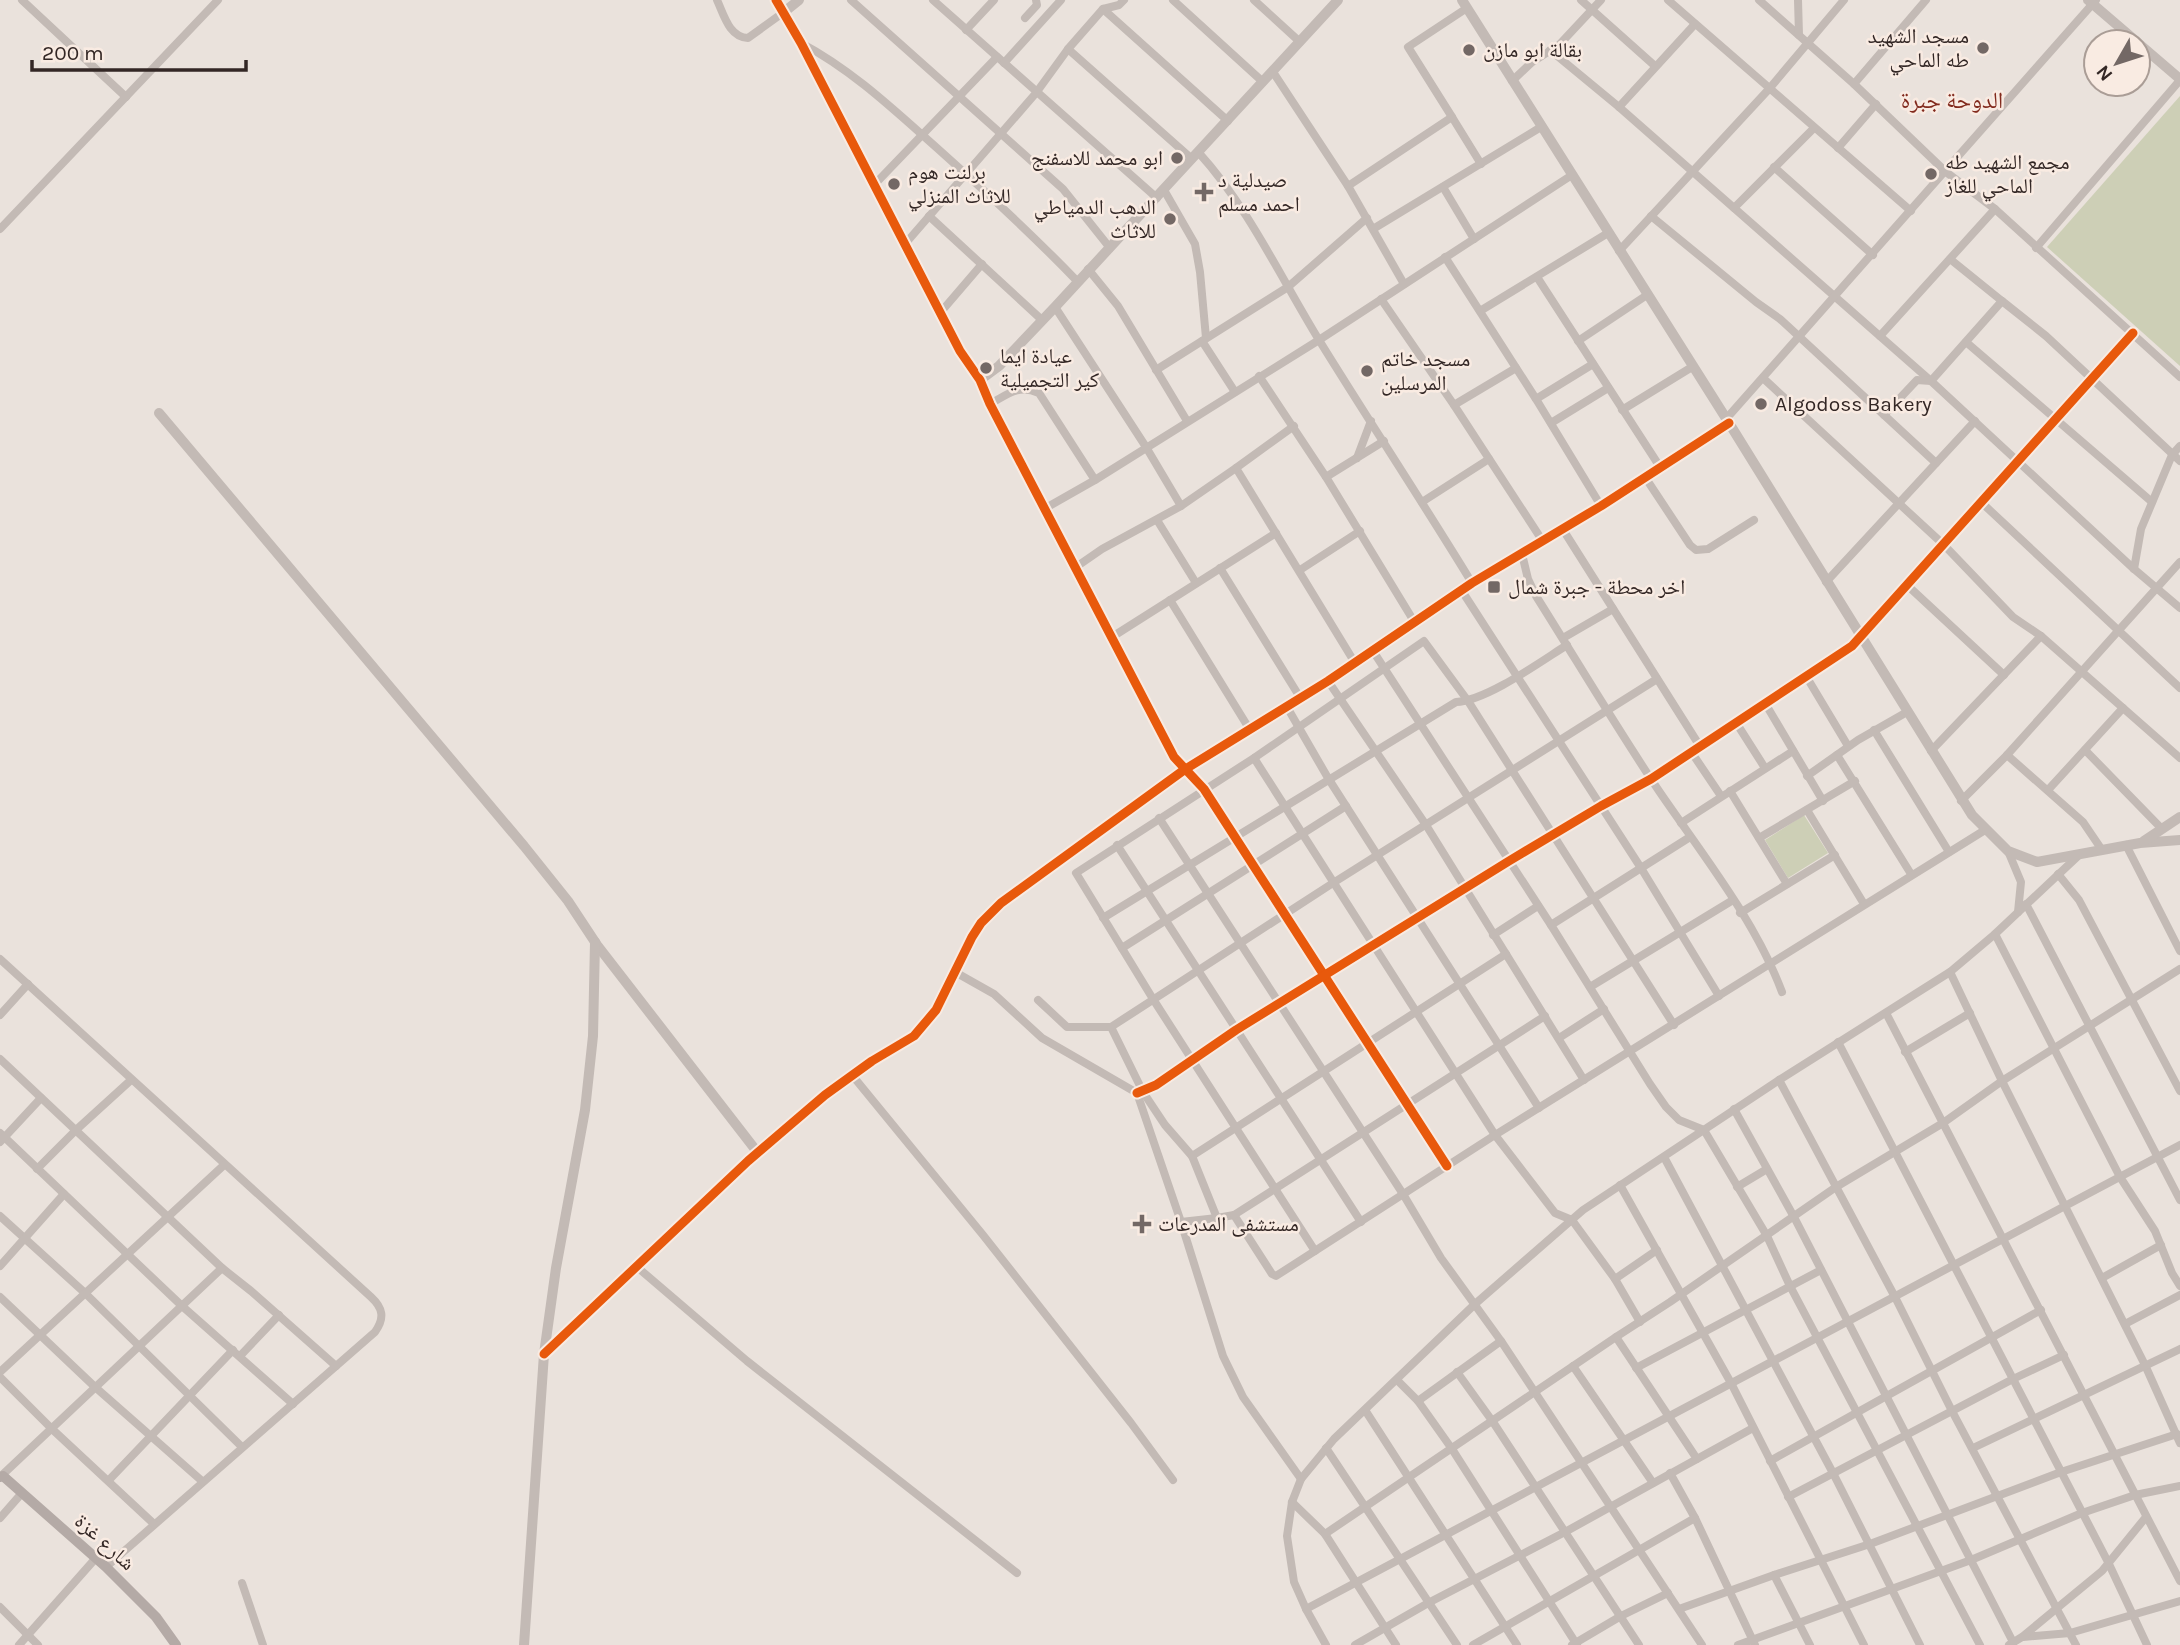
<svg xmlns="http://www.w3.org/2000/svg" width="2180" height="1645" font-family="Karla,'Noto Naskh Arabic',sans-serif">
<rect width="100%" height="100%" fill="#eae2dc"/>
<g fill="#cdcfb6">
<polygon points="2180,96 2180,366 2047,247"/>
<polygon points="1804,815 1828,853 1788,878 1765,840"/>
</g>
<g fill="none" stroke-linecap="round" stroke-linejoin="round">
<g stroke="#c3bab5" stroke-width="8">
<polyline points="22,0 126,97"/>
<path d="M 717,0 C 724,15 729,37 748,38 L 784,12"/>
<polyline points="851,0 1063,189 1110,248"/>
<polyline points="933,0 1157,198"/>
<polyline points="1173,0 1263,82"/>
<polyline points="1254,0 1300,42"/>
<polyline points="1581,0 1655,66"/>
<polyline points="1668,0 1911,211"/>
<polyline points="1759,0 1854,84 1946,172 1995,209 2180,377"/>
<polyline points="1798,0 1799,35"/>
<polyline points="1103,9 1228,121"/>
<polyline points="1025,18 1037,5 1036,0"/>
<polyline points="966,30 994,0"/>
<path d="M 801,43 C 852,70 893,109 937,148 C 985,191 1032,234 1077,281"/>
<polyline points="1068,49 1192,159"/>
<polyline points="1550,50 1619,107 1931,381 2134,569 2180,608"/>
<polyline points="1004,63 1061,0"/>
<polyline points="1273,72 1348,186 1404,284"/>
<polyline points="1512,81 1531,63 1559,45 1601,0"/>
<polyline points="1854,84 1926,0"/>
<polyline points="1619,107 1695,24"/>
<polyline points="1452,117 1408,47 1467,8"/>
<polyline points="1838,148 1876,104"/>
<path d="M 1199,153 C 1248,207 1281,278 1319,340 C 1369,421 1422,501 1472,583"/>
<polyline points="1774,167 1873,255"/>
<polyline points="874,185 997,57"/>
<polyline points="1348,186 1452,117 1481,164"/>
<polyline points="1443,187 1474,239"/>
<polyline points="1164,190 1195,244 1200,272 1206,338"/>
<polyline points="1734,208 1814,128"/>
<polyline points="929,216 1042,320"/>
<polyline points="1651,216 1756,302 1780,319 1936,463"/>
<polyline points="0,229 218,0"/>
<polyline points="1373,229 1541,127"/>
<polyline points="905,244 1036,93 1068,49 1103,9 1119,5 1124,0"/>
<polyline points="2036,248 2180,80"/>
<polyline points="1619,251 1769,89 1844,0"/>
<polyline points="1445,257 1536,399 1601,506"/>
<polyline points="1088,269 1118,306 1187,421"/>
<polyline points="1537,277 1660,467"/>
<polyline points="1381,299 1454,405 1542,540"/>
<polyline points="2002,301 2046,336 2180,461"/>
<polyline points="1055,307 1146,447 1181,506 1102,549 1076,567"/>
<polyline points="1480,311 1608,233"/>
<polyline points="940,313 982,264"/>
<polyline points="1880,336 1995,209"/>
<polyline points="1202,341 1235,392"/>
<polyline points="1578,341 1647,295"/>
<polyline points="1966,342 2152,502"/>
<polyline points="1156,370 1288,287 1367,218"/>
<polyline points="1259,376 1326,477 1415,623"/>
<polyline points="1763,378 1944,545 2013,617 2041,636 2180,758"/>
<polyline points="1536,399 1593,364"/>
<path d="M 990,404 C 1008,394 1018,384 1039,393 L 1095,480"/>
<polyline points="1454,405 1516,368"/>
<polyline points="1622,410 1692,367"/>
<polyline points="1884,415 1917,380 1931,381 2002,301 1950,259"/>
<polyline points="1726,419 2096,0"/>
<polyline points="1551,423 1608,388"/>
<polyline points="1294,426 1236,468 1355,663"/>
<polyline points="1357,458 1371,421"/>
<polyline points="1326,477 1384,441"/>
<polyline points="1645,477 1690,545 1696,550 1708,549 1754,520"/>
<polyline points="1422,502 1489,459"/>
<polyline points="1982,503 2180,688"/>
<polyline points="1181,506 1236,468"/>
<polyline points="1044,509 1095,480 1319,340 1572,175"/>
<polyline points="1157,520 1196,583"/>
<polyline points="1562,528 1701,748"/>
<path d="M 1522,554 L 1528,579 L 1536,596 C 1577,661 1616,727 1659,791 C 1702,854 1755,920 1782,992"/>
<polyline points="1220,568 1301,699"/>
<polyline points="2134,569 2141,529 2172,455 2180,446"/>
<polyline points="1300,570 1360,531"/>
<polyline points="1826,582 1975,421"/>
<polyline points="1908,586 2004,675"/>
<polyline points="1462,591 1641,868 1719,996"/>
<polyline points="1170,600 1250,730"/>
<polyline points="1112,637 1276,533"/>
<polyline points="1563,638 1613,609"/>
<polyline points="1373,651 1551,925 1650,1084 1666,1107 1679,1120 1704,1130 1767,1236 1790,1286 1980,1645"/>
<polyline points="1806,676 1848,746"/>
<polyline points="1328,681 1426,825 1584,1080"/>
<polyline points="1765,703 1823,801"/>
<polyline points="1287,707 1328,778 1539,1108"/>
<polyline points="1737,724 1765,768"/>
<polyline points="1874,730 1949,852"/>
<polyline points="2085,750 2162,829"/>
<polyline points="1931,751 2041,636"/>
<polyline points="1692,753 1721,796"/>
<polyline points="1837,755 1911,874"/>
<polyline points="2007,755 2083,822 2102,850"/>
<polyline points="1254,758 1495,1135 1555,1213 1572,1220 1615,1279 1640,1322"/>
<polyline points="1184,770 1204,789 1447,1166"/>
<polyline points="1807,776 1858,740 1907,712"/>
<polyline points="2048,790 2123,708"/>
<polyline points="1730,791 1787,884"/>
<polyline points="1961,801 2007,755 2180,562"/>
<polyline points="1807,810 1864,904"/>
<polyline points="1159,818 1403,1194 1441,1258 1501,1341 1702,1645"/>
<polyline points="1681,823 1793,751"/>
<polyline points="1759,838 1855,781"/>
<polyline points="1117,845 1361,1222"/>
<polyline points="2126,845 2180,951"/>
<polyline points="2008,851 2021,882 2018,912"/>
<polyline points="2058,874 2079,900 2180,1091"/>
<polyline points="2026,904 2180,1200"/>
<polyline points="1740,913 1835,855"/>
<path d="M 1103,918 L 1456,702 C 1486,701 1540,662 1567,645"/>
<polyline points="1551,925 1690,837"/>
<polyline points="1995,934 2120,1177 2155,1231 2172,1273 2180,1286"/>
<polyline points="1493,935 1538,906"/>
<polyline points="1122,948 1346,806"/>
<path d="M 0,959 L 371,1297 C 383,1308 385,1318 375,1332 L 106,1567"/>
<polyline points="955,972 994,994 1042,1038 1137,1093 1181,1222 1223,1356 1243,1397 1301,1479"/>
<polyline points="1950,972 2002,1081 2145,1365 2180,1443"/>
<polyline points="1590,987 1733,900"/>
<polyline points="1038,1000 1067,1027 1111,1027 1143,1092 1165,1125 1192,1156 1217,1218 1234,1215 1272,1274 1276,1276 1495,1135 1985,830"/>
<polyline points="1886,1013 2180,1581"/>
<polyline points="0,1015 28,984"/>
<polyline points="1111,1027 1333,883 1657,679"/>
<polyline points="1559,1038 1604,1009"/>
<polyline points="1838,1042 2108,1562 2147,1645"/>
<polyline points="1905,1052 1970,1013"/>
<polyline points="0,1059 222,1268 251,1291 336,1366"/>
<polyline points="852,1075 983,1235 1131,1423 1173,1480"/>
<polyline points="1779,1080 1895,1297 1952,1411 2076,1645"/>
<polyline points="1137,1093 1156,1085 1236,1030 1509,861 1601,806 1651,779 1852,646 2133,333"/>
<polyline points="1734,1109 1794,1217 2013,1642"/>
<polyline points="0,1133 182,1306 293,1404"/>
<polyline points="0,1142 41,1098"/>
<polyline points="1192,1156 1506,954"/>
<polyline points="1664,1157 1833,1473 1920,1645"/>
<polyline points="37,1169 76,1130 131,1080"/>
<polyline points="1620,1185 1731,1383 1864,1645"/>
<polyline points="1737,1187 1767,1169"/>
<polyline points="1234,1215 1545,1016"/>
<polyline points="0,1216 85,1293 242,1447"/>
<polyline points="1181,1222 1217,1218"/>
<polyline points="1315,1251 1153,999 1076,873 1254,758 1424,641 1468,701 1674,1025"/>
<polyline points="0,1266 64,1194"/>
<polyline points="637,1267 747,1361 1017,1573"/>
<polyline points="2102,1278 2161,1245"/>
<polyline points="1615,1279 1657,1250"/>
<polyline points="0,1297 95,1387 202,1481"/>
<polyline points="2125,1324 2180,1295"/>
<polyline points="1616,1337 1697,1459"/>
<polyline points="240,1356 279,1315"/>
<polyline points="1573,1366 1653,1483"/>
<polyline points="1636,1368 1821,1270"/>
<polyline points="0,1372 224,1165"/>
<polyline points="1457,1372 1493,1422 1639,1645"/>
<polyline points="0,1377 52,1429 154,1524"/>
<polyline points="1397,1380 1418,1401 1501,1341"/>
<polyline points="1418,1401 1452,1449 1577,1645"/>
<polyline points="1365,1410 1517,1645"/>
<polyline points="1326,1448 1457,1645"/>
<polyline points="1973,1448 2180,1349"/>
<polyline points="1770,1461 2041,1310"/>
<polyline points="1670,1473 1695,1518 1755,1645"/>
<polyline points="0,1477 222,1268"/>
<polyline points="109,1480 233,1350"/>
<polyline points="1788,1497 2013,1379 2064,1355"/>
<polyline points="1292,1502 1325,1534 1396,1645"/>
<polyline points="0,1518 22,1493"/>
<polyline points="1325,1534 1616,1337 1670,1302 1836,1187 1943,1123 2002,1081 2180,969"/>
<polyline points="1774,1575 1810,1645"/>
<polyline points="242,1583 263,1645"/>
<polyline points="0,1607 38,1645"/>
<polyline points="1306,1609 2180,1145"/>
<polyline points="1679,1609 1774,1575 1870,1544 2061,1472 2177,1434"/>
<polyline points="2023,1637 2070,1633 2180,1601"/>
<polyline points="19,1645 95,1559"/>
<polyline points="1326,1645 1306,1609 1294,1582 1287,1536 1292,1502 1301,1479 1334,1439 1475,1304 1583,1210 1779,1080 1950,972 1995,934 2078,856"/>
<polyline points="1355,1645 1430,1602 1565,1532 1753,1428"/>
<polyline points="1473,1645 1695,1518"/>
<polyline points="1572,1645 1621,1616 1668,1593"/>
<polyline points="1738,1645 1971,1560 2082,1513 2135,1495 2180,1486"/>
<polyline points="2009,1645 2022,1637 2102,1571 2146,1517"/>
</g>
<g stroke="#c3bab5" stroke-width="10">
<polyline points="776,0 801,43 960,351 980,380 990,404 1174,757 1184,770"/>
<polyline points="1462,0 1729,423 1972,815 2008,851 2037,862 2140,843 2180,840"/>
<polyline points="2088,0 2137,42"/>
<polyline points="784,12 799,0"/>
<polyline points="2138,43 2180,79"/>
<polyline points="980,380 999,366 1055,307 1338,0"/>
<polyline points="159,413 524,846 568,901 597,945 758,1153"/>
<polyline points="2144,841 2180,817"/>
<polyline points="544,1354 748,1161 825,1095 872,1061 914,1036 936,1010 972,937 981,923 1001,903 1184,770 1328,681 1472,583 1601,506 1729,423"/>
<polyline points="524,1645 544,1354 556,1268 585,1110 593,1036 595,942"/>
</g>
<polyline stroke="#b4aaa6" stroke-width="10" points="0,1477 3,1476 106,1567 156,1617 176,1645"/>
<g stroke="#f9ebe2" stroke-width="13">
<g id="cycleway">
<polyline points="776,0 801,43 960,351 980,380 990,404 1174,757 1204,789 1447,1166"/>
<polyline points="1137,1093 1156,1085 1236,1030 1509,861 1601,806 1651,779 1852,646 2133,333"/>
<polyline points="544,1354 748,1161 825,1095 872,1061 914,1036 936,1010 972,937 981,923 1001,903 1184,770 1328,681 1472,583 1601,506 1729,423"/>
</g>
</g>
<use href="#cycleway" stroke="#e8590c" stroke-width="9"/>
</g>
<g fill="#736865" stroke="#f9ebe2" stroke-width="2.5">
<circle cx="1983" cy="48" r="7"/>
<circle cx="1469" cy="50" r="7"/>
<circle cx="1177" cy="158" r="7"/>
<circle cx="1931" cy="174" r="7"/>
<circle cx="894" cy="184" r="7"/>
<path d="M1200.5 181.5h7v7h7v7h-7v7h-7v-7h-7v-7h7z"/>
<circle cx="1170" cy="219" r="7"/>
<circle cx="986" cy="368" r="7"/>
<circle cx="1367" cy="371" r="7"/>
<circle cx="1761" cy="404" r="7"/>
<rect x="1487" y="580" width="14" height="14" rx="3.5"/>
<path d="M1138.5 1213.5h7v7h7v7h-7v7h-7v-7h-7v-7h7z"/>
</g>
<g text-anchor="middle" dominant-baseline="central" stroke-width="5" stroke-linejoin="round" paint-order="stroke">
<g font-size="21" fill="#332725" stroke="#f9ebe2" text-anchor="start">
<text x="1969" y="36" text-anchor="end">مسجد الشهيد<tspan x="1969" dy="24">طه الماحي</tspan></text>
<text x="1483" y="50">بقالة ابو مازن</text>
<text x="1163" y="158" text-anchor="end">ابو محمد للاسفنج</text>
<text x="1945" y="162">مجمع الشهيد طه<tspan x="1945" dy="24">الماحي للغاز</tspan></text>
<text x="908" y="172">برلنت هوم<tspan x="908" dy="24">للاثاث المنزلي</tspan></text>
<text x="1218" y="180">صيدلية د<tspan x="1218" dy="24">احمد مسلم</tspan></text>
<text x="1156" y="207" text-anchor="end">الدهب الدمياطي<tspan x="1156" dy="24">للاثاث</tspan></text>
<text x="1000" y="356">عيادة ايما<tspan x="1000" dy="24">كير التجميلية</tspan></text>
<text x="1381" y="359">مسجد خاتم<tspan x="1381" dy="24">المرسلين</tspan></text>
<text x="1775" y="404">Algodoss Bakery</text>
<text x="1508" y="587">اخر محطة - جبرة شمال</text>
<text x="1158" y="1224">مستشفى المدرعات</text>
</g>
<g font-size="21" fill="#332725" stroke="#f9ebe2">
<text transform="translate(105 1542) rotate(42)">شارع غزة</text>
</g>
<g font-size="23" fill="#822a1d" stroke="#f9ebe2">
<text x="1952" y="100">الدوحة جبرة</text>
</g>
</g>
<g transform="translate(2117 63) rotate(231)"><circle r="33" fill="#f9ebe2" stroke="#aa9d96" stroke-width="2"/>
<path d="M0-5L12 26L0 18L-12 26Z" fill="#736865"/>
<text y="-10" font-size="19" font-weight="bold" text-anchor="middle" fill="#332725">N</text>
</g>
<path d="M32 60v10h214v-10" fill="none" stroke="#332725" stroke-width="3.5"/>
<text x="42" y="60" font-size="21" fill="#332725" stroke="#f9ebe2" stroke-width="5" paint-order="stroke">200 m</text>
</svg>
